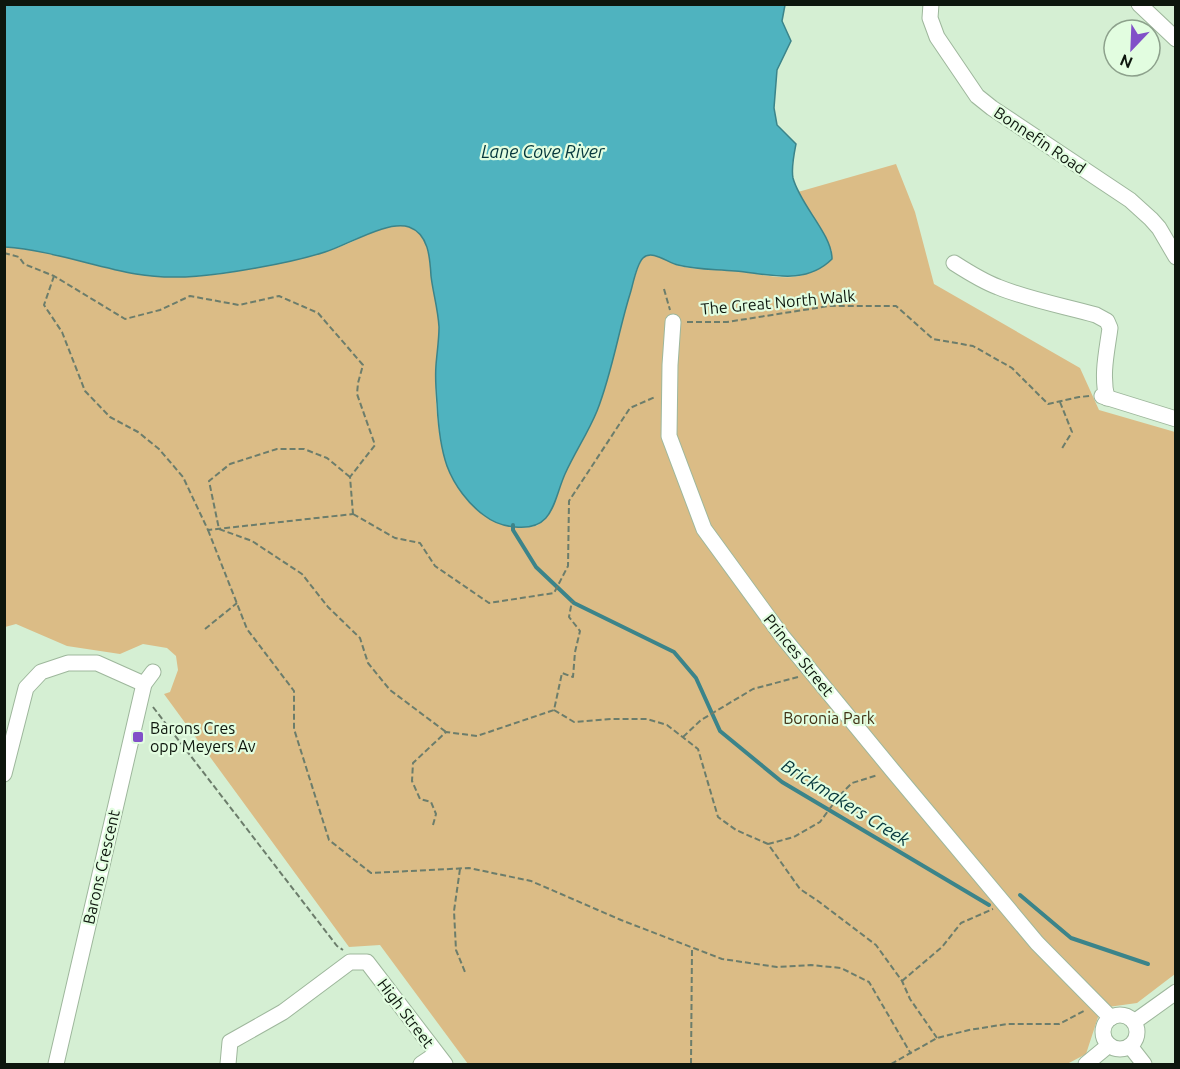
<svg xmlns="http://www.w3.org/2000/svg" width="1180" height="1069" font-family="Ubuntu,sans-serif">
<rect width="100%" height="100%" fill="#d5efd3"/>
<path fill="#dbbc86" d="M 896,164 L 915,212 L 934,284 L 1080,368 L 1099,410 L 1175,432 L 1175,974 L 1137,1003 L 1101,1008 L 1086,1054 L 1067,1064 L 468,1064 L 380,945 L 349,947 L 164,694 L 170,692 L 178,670 L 176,656 L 167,648 L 143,644 L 120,654 L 67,646 L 16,624 L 5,627 L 5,247 C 15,247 26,250 36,251 C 69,257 100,267 133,273 C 174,281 218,276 259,267 C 287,262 316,256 342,246 C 358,240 375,228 393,226 C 401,224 412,226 418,232 C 429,243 430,260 433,275 C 435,294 439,313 439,333 C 439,344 437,354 436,365 C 434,394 437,440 448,468 C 454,485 468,503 482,514 C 498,526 519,531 538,525 C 548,507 558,488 567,469 C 577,450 588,432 596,412 C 608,386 613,357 620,329 C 624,316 636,262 645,256 C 655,251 670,263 679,266 C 697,270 716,269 734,271 C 760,273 788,284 814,271 C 822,267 827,257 832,251 L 798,192 Z"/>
<path fill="#4fb3bf" stroke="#3b848a" stroke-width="1.5" d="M 785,5 L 782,21 L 791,41 L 777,70 L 774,108 L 777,125 L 796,144 C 794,154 791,168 793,178 C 800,205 832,234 832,259 C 805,286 769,274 735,271 C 716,269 697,270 678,265 C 668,263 652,249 643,258 C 636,265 633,285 630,294 C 618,333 612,373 597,411 C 588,433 575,452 565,474 C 553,501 554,531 515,527 C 504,526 494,523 485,516 C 469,505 454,485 447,466 C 440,446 438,424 437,403 C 436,391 435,377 436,365 C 437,352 439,340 439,327 C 438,309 433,293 431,276 C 430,259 429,234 409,227 C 387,220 348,245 325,252 C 303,259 279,264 256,268 C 217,275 176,281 136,274 C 92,266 49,250 5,247 L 5,5 Z"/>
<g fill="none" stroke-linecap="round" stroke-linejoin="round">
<g stroke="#3b848a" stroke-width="4">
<polyline points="513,525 513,530 536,567 574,603 674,652 696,678 720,731 782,782 989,905"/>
<polyline points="1020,895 1071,938 1148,964"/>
</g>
<g stroke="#9eb79c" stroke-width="17">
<g id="minor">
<polyline points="931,4 930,18 937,37 977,96 992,108 1130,200 1151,219 1159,228 1176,257"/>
<polyline points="1139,4 1176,39"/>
<path d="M 954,263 C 968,272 982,281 998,287 C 1030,300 1064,306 1096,315 L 1107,321 L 1110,328 C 1107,351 1101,375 1107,398"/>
<polyline points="673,322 670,365 669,436 704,529 782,636 893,771 1037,943 1111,1018"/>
<polyline points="1102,396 1176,419"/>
<polyline points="4,774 26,688 41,672 68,663 97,663 144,684"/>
<circle cx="1120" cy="1032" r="17"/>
<polyline points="1134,1022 1176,992"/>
<polyline points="1130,1046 1144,1064"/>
<polyline points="56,1064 144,684 153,672"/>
<polyline points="228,1064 230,1042 283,1012 350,962 367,962 445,1064"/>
<polyline points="421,1064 436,1054"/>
<polyline points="1086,1064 1109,1045"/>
</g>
</g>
<g stroke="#6c7d6b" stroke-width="2" stroke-dasharray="6 3" stroke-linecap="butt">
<polyline points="4,253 19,257 24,264 54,276 125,319 160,310 190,296 239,305 279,296 318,313 363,365 358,383 357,394 375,445 350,477 353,514"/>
<polyline points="54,276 44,305 62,332 85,391 110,417 138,432 159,449 183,477 208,530 353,514"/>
<polyline points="664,289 670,310"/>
<polyline points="687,322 727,322 829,306 896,306 933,339 973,346 1012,368 1048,404 1079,397 1090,396"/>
<polyline points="1060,402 1072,432 1061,450"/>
<polyline points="350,477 327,458 304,449 277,449 230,464 209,481 219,529 252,541 302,574 328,607 360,638 368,663 390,690 446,732"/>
<polyline points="353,514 395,538 420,543 435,566 489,603 554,593 568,566 569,501 630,408 655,397"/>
<polyline points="208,530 247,629 294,691 294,729 329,840 371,873 469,868 531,881 621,920 722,959 777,967 811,965 841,968 869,982 911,1054"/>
<polyline points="205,629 237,603"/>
<polyline points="153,707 337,946 343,950"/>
<polyline points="554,710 574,722 611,719 647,719 667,725 698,749 718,817 736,830 768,844 800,889 818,901 876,945 902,981 910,999 937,1038"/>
<polyline points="683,737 701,720 753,689 798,677"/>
<polyline points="433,825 436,814 431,802 420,799 412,781 413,763 446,732 477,736 554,710 562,673 573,677 575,652 580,631 569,617 572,601"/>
<polyline points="768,844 794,837 820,822 839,796 852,783 878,775"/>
<polyline points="460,869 454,911 456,950 465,972"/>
<polyline points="902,981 942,947 961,923 993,909"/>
<polyline points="691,1064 692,949"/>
<polyline points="891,1064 937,1038 969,1030 1007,1024 1059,1024 1084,1011"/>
</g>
<use href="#minor" stroke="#fff" stroke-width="15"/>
</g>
<rect fill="#8150c8" stroke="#e2fde0" stroke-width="2" x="132" y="731" width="12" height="12" rx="3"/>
<g text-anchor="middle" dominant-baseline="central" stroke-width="4.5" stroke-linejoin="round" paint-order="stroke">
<g font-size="16" fill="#0d160d" stroke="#e2fde0">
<text transform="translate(1040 140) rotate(34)">Bonnefin Road</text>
<text transform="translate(778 302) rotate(-5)">The Great North Walk</text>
<text transform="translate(799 655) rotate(51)">Princes Street</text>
<text transform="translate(101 867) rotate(-77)">Barons Crescent</text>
<text transform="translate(406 1013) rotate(53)">High Street</text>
</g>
<g font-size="16" fill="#403013" stroke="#e2fde0">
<text x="829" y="718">Boronia Park</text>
</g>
<g font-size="16" fill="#0d160d" stroke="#e2fde0" text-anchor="start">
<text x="150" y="728">Barons Cres<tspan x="150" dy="18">opp Meyers Av</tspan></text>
</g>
<g font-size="18" font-style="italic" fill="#05373c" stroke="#e2fde0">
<text x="543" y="151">Lane Cove River</text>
<text transform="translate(846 802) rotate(32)">Brickmakers Creek</text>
</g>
</g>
<rect width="1180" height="1069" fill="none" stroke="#0d160d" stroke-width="12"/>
<g transform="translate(1132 48) rotate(203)"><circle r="28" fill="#e2fde0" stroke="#8da18c" stroke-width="1.5"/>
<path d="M0-4.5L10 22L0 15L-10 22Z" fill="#8150c8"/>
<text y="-9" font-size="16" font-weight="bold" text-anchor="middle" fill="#0d160d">N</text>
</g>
</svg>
